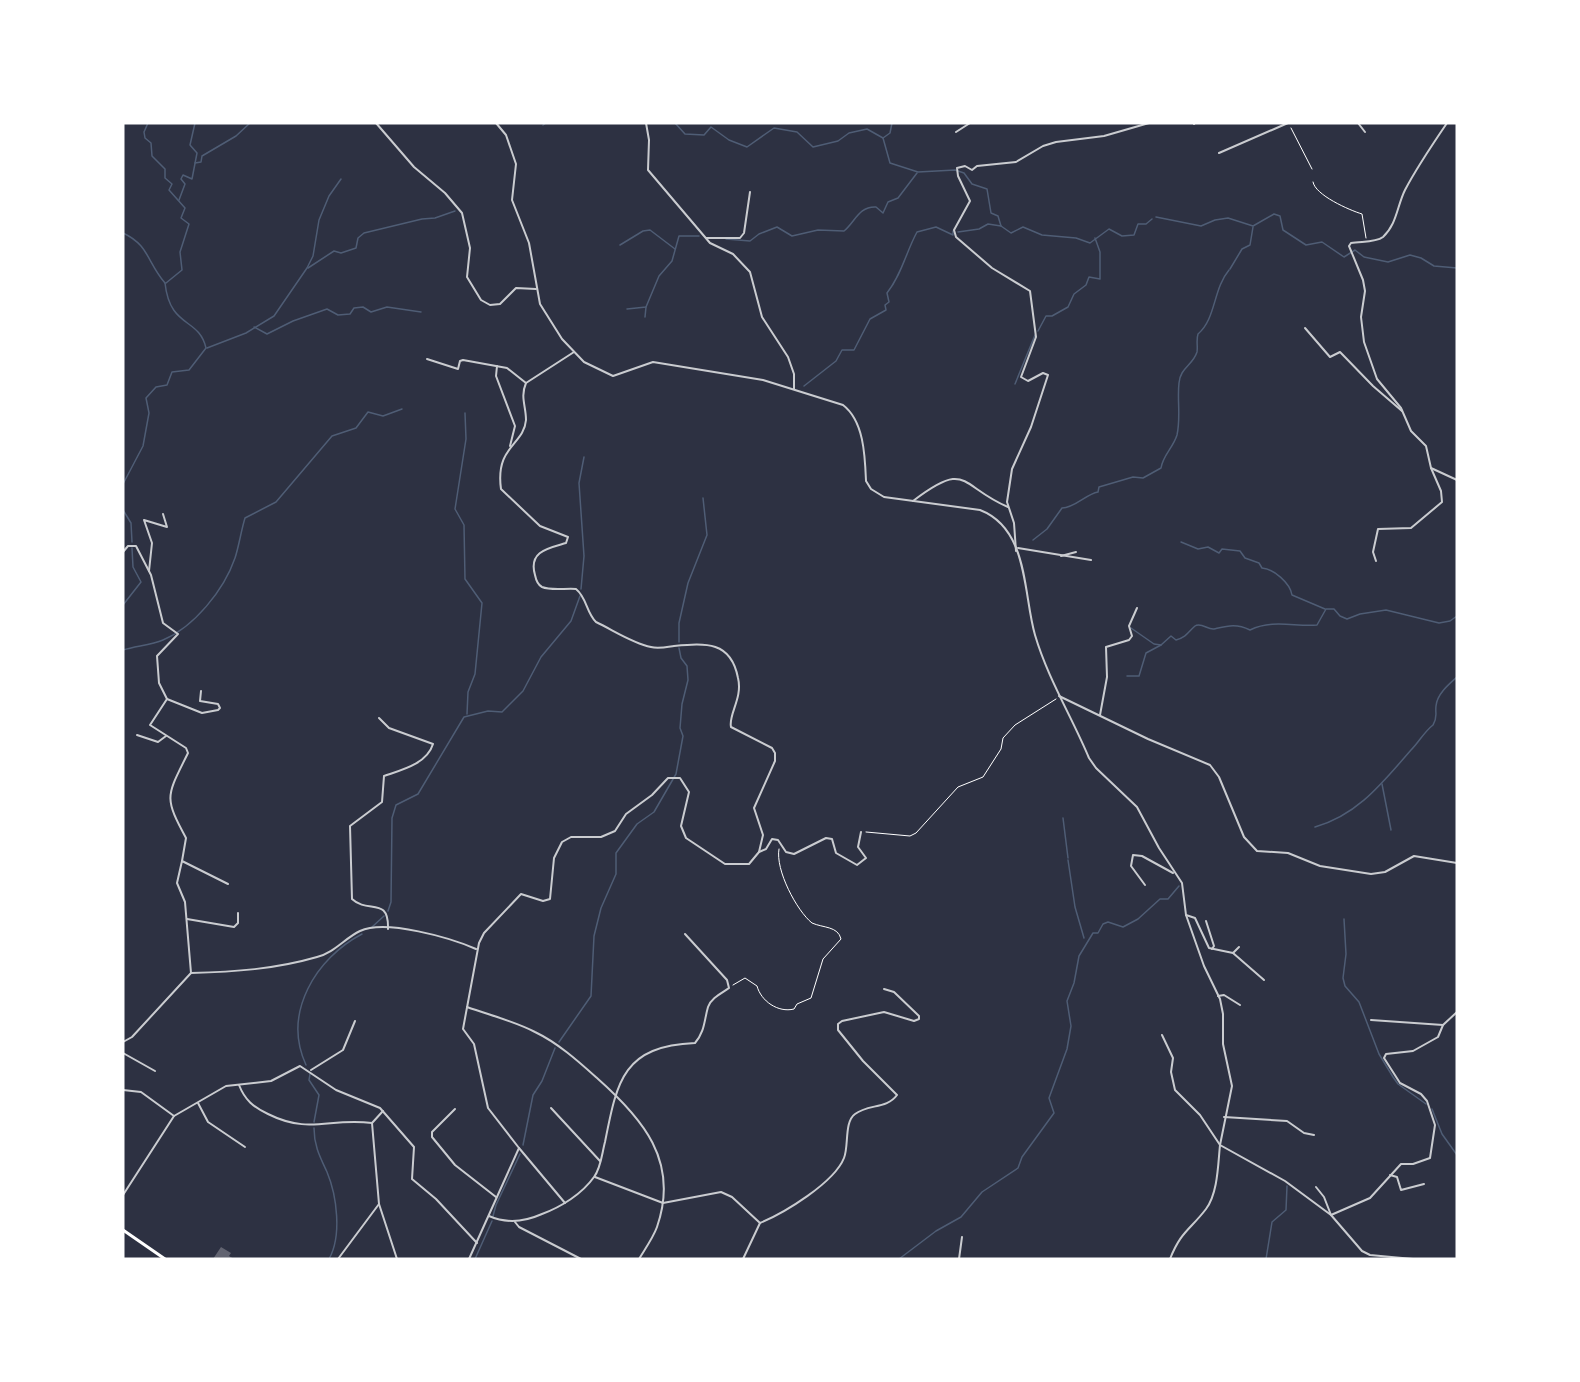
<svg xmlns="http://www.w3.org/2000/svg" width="1580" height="1382" font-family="'Open Sans',sans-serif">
<rect width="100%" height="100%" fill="#2d3142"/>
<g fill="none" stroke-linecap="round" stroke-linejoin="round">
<g stroke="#4f5d75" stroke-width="1.5">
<polyline points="148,123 144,132 145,138 151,143 152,156 165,169 165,178 172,184 169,190 185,208 181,218 189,224 180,252 182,270 166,283"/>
<polyline points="675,123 685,134 704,135 711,127 729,140 747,147 774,128 797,132 813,147 838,141 849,133 867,129 883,138 890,163 918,172 955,170 964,173 972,184 987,189 991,213 998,216 1001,226 1011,233 1023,227 1042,235 1076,238 1090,243 1109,229 1122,236 1134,235 1138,224 1146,224 1152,219"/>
<polyline points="543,125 546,123"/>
<polyline points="883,138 890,133 892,123"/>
<polyline points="195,163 201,162 202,156 236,136 250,123"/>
<polyline points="179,200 185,184 181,179 183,175 192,179 197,153 190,145 195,123"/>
<polyline points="1156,217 1201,226 1215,220 1228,218 1253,226 1274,214 1280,216 1283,230 1306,245 1322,242 1344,257 1355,250 1364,257 1388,262 1410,255 1421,258 1434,266 1457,268"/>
<polyline points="958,232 979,229 988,224 1001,226"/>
<path d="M 123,233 C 149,245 147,262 165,283"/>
<path d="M 726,239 L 750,241 L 759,234 L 777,227 L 792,236 L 818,230 L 844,231 C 855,222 859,206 876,207 L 883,213 L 888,202 L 898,198 L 917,173"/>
<polyline points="620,245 643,231 650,230 675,249"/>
<polyline points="308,268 334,251 341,253 356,248 358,238 364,233 422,219 435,218 455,211"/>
<polyline points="1230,269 1242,249 1250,245 1253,227"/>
<polyline points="627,309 646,307 659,276 672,261 679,236 699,236"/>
<polyline points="645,317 646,307"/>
<polyline points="254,327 267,334 293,321 327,309 338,315 350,314 354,308 363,307 371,312 387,307 421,312"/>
<polyline points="1038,331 1046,316 1052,316 1068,307 1074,294 1086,285 1089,277 1100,279 1100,252 1095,238"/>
<polyline points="207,348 246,333 274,316 307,268 313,256 319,220 329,196 341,179"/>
<polyline points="1015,384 1035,335"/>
<path d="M 804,386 L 836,361 L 842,350 L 854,350 L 870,319 L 886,310 L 885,305 L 889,302 L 887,293 C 902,274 906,252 917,232 L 936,227 L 953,235 L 953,231"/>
<polyline points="465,413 466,439 455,509 464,525 465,579 482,603 475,674 468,692 467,714"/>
<path d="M 123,484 L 143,446 L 149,413 L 146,398 L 156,387 L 167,385 L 172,372 L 189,370 L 206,348 C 199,317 170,329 165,283"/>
<polyline points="123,510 131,523 132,542"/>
<path d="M 1033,540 L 1047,529 L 1062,508 C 1075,508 1086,494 1098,492 L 1099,487 L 1133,477 L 1143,478 L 1161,468 C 1163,455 1173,448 1177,435 C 1181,417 1177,399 1179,383 C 1180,368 1193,365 1197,352 C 1198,347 1196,340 1198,334 C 1216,319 1213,289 1229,270"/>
<path d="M 1181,542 L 1198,549 L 1208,547 L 1219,553 L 1222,549 L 1240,551 L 1245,558 L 1259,563 L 1262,568 C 1274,569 1290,583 1292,595 L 1325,609"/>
<polyline points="581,589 584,556 579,483 584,457"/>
<polyline points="123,605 141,582 133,567 132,548"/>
<path d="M 1131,628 L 1154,644 L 1161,645 L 1171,636 L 1176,640 C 1187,637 1188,632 1195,626 C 1201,622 1208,630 1214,629 C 1227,626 1236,623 1250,630 C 1273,619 1295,627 1317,625 L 1326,609 L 1334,609 L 1340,616 L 1347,619 L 1360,614 L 1386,610 L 1439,623 L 1450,621 L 1457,616"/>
<polyline points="679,642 679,623 688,583 707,535 703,498"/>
<path d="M 123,650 C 136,646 151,645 163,640 C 194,627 224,590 235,558 C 239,546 241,531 245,518 L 276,502 L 332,436 L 356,428 L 368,412 L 383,416 L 402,409"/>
<polyline points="1127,676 1139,676 1146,653 1161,645"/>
<polyline points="1382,784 1391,830"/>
<polyline points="1063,818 1068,858"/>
<path d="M 1315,827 C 1358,815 1383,782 1411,750 C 1419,742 1424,732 1433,725 C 1438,717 1435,714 1436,706 C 1437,694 1449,684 1457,677"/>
<polyline points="1068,860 1075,907 1084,938"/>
<polyline points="388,911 391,902 392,818 396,805 418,794 464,717 488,711 502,712 523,691 541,657 571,621 580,596"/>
<polyline points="1344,919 1346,954 1343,978 1345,986 1359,1002 1379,1054 1393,1077 1398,1084 1426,1104"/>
<polyline points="372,927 384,916"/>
<polyline points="559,1042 591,996 594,936 601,908 616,874 616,853 637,824 654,812 676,774 683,736 680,728 682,704 688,680 687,666 681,658 679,648"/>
<path d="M 306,1065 C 282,1013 316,958 362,934"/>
<polyline points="310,1074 309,1080 319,1095 314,1122"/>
<polyline points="1432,1109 1442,1134 1457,1155"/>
<path d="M 314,1128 C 314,1146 320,1157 327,1172 C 337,1196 342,1236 329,1259"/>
<polyline points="523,1145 533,1095 542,1081 555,1048"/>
<polyline points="493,1216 496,1205 520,1154"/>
<polyline points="475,1259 492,1221"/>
<polyline points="899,1259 936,1231 961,1217 982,1192 1018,1168 1022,1157 1054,1113 1049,1098 1067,1049 1071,1026 1067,1001 1074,983 1079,956 1093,933 1098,933 1103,924 1108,922 1123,927 1138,919 1160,899 1168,899 1179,886"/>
<polyline points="1266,1259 1272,1222 1286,1210 1287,1186"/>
</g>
</g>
<polygon fill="#626471" points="221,1247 231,1253 229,1256 234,1259 213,1259"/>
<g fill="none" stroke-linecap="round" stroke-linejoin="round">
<g stroke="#fff" stroke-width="1">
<polyline points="1291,128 1312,169"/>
<path d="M 1313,182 C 1315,195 1349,210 1362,214 L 1366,238"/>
<polyline points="866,832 910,836 916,833 958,787 983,777 1001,749 1003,738 1015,725 1056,699"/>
<path d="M 733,985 L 745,978 L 757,986 C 761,1001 778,1013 794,1009 L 797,1004 L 811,998 L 823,959 L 841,939 C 838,926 823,928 812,923 C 797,911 775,870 779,849"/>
</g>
<g stroke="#caccd0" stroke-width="2">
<polyline points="376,123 414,167 445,193 462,213 470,248 467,277 481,300 490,305 500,304 516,288 536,289"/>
<polyline points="1358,123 1365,132"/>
<path d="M 1447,123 C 1432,145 1417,167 1405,190 C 1397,206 1397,224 1383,237 C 1375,243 1361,241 1351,243 L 1349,246 L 1363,280 L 1365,291 L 1361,317 L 1364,342 L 1377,379 L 1401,408 L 1411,431 L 1426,446 L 1431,468 L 1457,480"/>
<polyline points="1194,124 1195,123"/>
<polyline points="956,132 970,123"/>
<polyline points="1219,153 1288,123"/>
<polyline points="706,238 740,238 744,233 750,192"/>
<polyline points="1305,328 1330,357 1340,352 1373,386 1402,411"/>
<polyline points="427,359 458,369 460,361 463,360 507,368 526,383"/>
<polyline points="497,366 496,376 515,426 510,446"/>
<path d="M 913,501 C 968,459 959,486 1008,507"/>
<polyline points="1018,548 1091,560"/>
<polyline points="1016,551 1014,523 1007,502 1012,469 1031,427 1048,375 1043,373 1028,381 1021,377 1036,337 1030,291 992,268 956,237 954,230 970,201 958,176 957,168 965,166 972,170 977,166 1016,162 1043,146 1056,142 1104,136 1149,123"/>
<path d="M 123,552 L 128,546 L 136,546 L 151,575 L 163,623 L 178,634 L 157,656 L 159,683 L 167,699 L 150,725 L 186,748 L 188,753 C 167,796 163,796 186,838 L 182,861"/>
<polyline points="1061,556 1076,552"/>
<polyline points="1376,561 1373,552 1378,529 1411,528 1442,502 1441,491 1431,468"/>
<polyline points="149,571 152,543 144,520 167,527 163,514"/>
<polyline points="167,699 202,713 218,710 220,708 218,704 200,701 201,691"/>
<polyline points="1100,715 1107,677 1106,647 1129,640 1132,636 1129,626 1137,608"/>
<path d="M 379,718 L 389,728 L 433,744 C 427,764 401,770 384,776 L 382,802 L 350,826 L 352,899 C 368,914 389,896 388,929"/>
<polyline points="137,735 158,742 166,736"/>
<polyline points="759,852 766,849 772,839 778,840 786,852 794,854 826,838 832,839 836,853 857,865 866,858 858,847 861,832"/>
<polyline points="1145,885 1131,866 1133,855 1142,856 1173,873"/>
<polyline points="1186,915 1195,918 1209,948 1233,953 1239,947"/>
<polyline points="187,919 234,927 238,923 238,913"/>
<polyline points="1206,921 1214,946 1212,949"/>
<polyline points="1233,953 1264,980"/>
<path d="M 191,973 C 234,972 276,969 317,957 C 334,953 345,938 360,931 C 386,919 451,938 476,949"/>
<polyline points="191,973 185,902 177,883 182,861 228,884"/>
<polyline points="1218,996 1224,995 1240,1005"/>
<path d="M 467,1007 C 489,1015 514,1021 535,1032 C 558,1043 578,1061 597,1078 C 642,1118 680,1161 657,1227 C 653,1238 645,1249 639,1259"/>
<polyline points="1371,1020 1443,1025"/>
<path d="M 1162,1035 L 1173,1058 L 1171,1072 L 1175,1090 L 1200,1115 L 1220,1145 C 1218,1164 1218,1193 1206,1209 C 1190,1230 1181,1231 1170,1259"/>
<polyline points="123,1042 132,1037 191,973"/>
<polyline points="123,1053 155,1071"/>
<polyline points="311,1070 343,1050 355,1021"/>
<path d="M 239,1085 C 245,1100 253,1107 268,1114 C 310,1135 330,1117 372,1123 L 379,1204 L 397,1259"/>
<polyline points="123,1090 141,1092 174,1116"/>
<polyline points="198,1103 208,1122 245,1147"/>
<polyline points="551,1108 600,1161"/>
<polyline points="455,1109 432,1132 432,1137 455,1165 496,1197"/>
<polyline points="1224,1117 1287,1121 1304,1133 1314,1135"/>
<polyline points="372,1123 383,1111"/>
<polyline points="519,1148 565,1203"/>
<polyline points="1390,1175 1397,1177 1401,1190 1424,1184"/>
<polyline points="595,1177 663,1203 721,1192 732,1197 760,1223"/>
<polyline points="1316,1187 1324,1197 1331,1215 1370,1198 1401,1164 1413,1164 1430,1158 1435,1125 1427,1101 1421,1094 1400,1083 1384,1058 1386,1054 1413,1051 1438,1037 1443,1025 1457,1012"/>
<polyline points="123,1195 174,1116 226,1086 271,1081 300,1066 336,1090 380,1108 414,1147 412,1179 436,1199 477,1243"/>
<path d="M 489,1216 C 507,1224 524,1222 542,1214 C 561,1207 582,1194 594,1177 C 601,1168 602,1153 605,1142 C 617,1081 623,1046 695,1043 C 705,1031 704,1021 708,1007 C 711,998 722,993 729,988 L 727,980 L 685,934"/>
<polyline points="515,1222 519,1227 581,1259"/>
<polyline points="338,1259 379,1204"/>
<path d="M 743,1259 L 760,1223 C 784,1213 834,1183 844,1158 C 849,1146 844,1122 855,1114 C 868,1104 887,1109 897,1095 L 863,1061 L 838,1030 L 838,1024 L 842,1021 L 884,1012 L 914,1021 L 919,1019 L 919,1016 L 894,992 L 884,989"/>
<polyline points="959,1259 962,1237"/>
</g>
<g stroke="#caccd0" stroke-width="2">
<path d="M 496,123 L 506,135 L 516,164 L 512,200 L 529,243 L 540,304 L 562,339 L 584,362 L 613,376 L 653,362 L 763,380 L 843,405 C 864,421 865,456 866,481 L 871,489 L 884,497 L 980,510 C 1029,529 1023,594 1035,635 C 1048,679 1072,717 1089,758 L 1096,768 L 1137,807 L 1159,848 L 1182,883 L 1186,915 L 1204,966 L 1220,999 L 1223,1014 L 1223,1044 L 1232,1086 L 1220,1145 L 1285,1181 L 1331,1215 L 1362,1251 L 1370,1255 L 1413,1259"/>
<polyline points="646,123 649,140 648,170 710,243 733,254 750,272 762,317 788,357 794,374 794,389"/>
<polyline points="1059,696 1148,739 1210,765 1219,777 1244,837 1257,851 1288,853 1320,866 1371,874 1385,872 1414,856 1457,863"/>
<path d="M 469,1259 L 519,1148 L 488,1108 L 474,1044 L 463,1029 L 479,943 L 484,933 L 521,894 L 543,901 L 550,899 L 554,858 L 562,842 L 571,837 L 601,837 L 615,831 L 626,814 L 652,795 L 668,778 L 680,778 L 689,792 L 681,826 L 686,838 L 725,864 L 749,864 L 759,852 L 763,835 L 754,808 L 775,761 L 775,753 L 772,748 L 731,727 C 728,715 743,698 738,678 C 731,641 706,643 674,646 C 667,647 658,649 651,647 C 632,643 613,630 596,622 C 586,612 587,598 576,589 C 566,588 551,591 542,587 C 538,585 536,580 535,575 C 528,551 549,548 566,543 L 568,537 L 540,526 L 501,489 C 495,446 524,445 526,420 C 526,406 520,397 526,383 L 574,352"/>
</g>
<polyline stroke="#fff" stroke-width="3" points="123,1230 165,1259"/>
</g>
<rect width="1580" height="1382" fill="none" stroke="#ffffff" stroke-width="249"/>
</svg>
